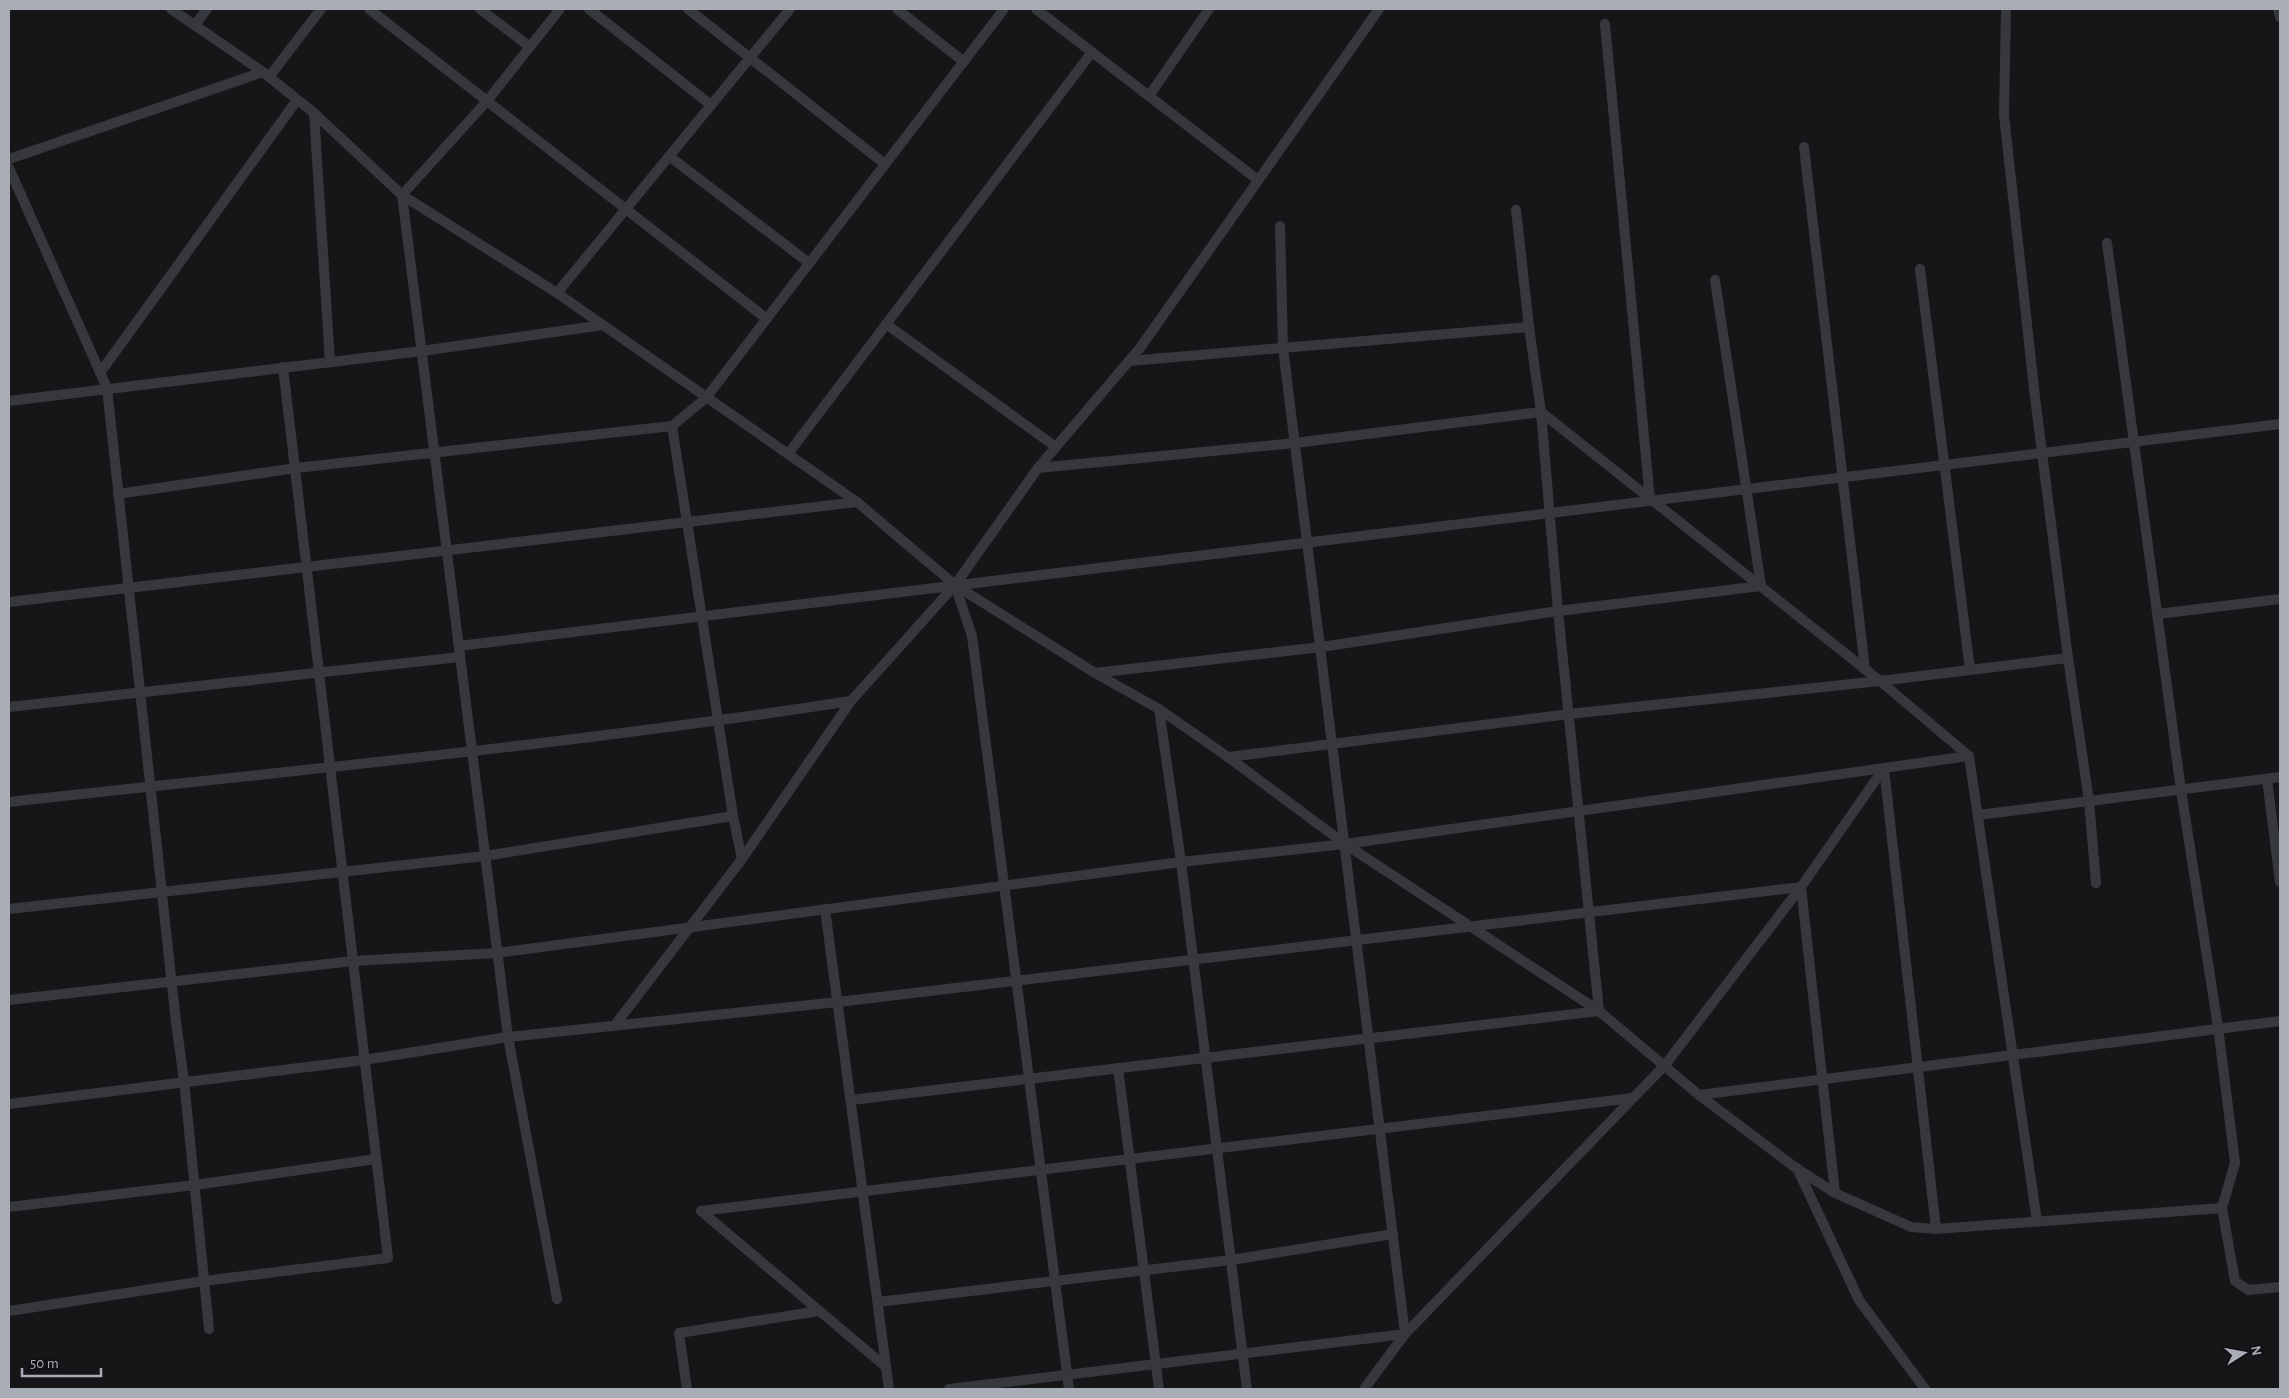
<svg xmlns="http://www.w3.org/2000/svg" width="2289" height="1398" font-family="'Alegreya Sans',sans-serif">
<rect width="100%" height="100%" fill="#161618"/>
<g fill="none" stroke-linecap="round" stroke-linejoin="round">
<g stroke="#37383d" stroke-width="10">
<polyline points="171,9 263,72 314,113 402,195 557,293 857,502 955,585 1095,673 1159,709 1228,757 1345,844 1599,1011 1699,1095 1796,1168 1835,1193 1911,1227 1936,1229 2222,1208 2235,1281 2248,1290 2280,1287"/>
<polyline points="369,9 767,319"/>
<polyline points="480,9 530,47"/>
<polyline points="589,9 711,105"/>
<polyline points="688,9 885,164"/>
<polyline points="897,9 964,62"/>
<polyline points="1036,9 1258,180"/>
<polyline points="2006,9 2004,115 2035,397 2068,658 2089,801 2096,883"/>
<polyline points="2278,9 2280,17"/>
<polyline points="1605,24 1650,500"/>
<polyline points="195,25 207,9"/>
<polyline points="269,77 321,9"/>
<polyline points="1149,96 1209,9"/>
<polyline points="314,113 330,362"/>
<polyline points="1804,147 1865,669"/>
<polyline points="669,156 809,263"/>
<polyline points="9,159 263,72"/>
<polyline points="9,168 107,388 176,1022 184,1081 209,1329"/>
<polyline points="2107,243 2181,790 2218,1027 2235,1163 2222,1208"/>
<polyline points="1920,269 1970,670"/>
<polyline points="557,293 790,9"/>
<polyline points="886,324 1056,447"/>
<polyline points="1129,361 1529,327"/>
<polyline points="100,373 297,100"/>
<polyline points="9,401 422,351 603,325"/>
<polyline points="672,426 733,816 742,859"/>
<polyline points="788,454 1092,52"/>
<polyline points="1038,468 1295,443 1541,412 1880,681 1969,756 2037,1221"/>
<polyline points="118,494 296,468 672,426 706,398 1004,9"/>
<polyline points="9,602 857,502"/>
<polyline points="2158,614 2280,599"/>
<polyline points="459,646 2280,424"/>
<polyline points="1095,673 1321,647 1558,611 1761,586 1715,280"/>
<polyline points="9,707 460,657"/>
<polyline points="1159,709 1181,862 1247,1389"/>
<polyline points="1228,757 1569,714 1880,681 2068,658"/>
<polyline points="1884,768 1936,1229"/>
<polyline points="2267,779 2280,882"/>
<path d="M 9,802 C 290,771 571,744 851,701"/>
<polyline points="1978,815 2280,777"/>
<polyline points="9,909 485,856 733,816"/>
<polyline points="825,909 889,1389"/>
<polyline points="9,1000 353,961 497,953 1181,862 1345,844 1969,756"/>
<polyline points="615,1025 742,859 851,701 955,585"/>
<polyline points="1118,1068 1159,1389"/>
<polyline points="1699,1095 2280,1021"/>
<polyline points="851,1100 1599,1011 1558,611 1541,412 1529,327 1516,210"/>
<polyline points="9,1104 364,1060 508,1037 838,1002 1801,887 1835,1193"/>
<polyline points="1797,1168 1859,1300 1925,1389"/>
<polyline points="9,1207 195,1185 376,1159"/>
<polyline points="701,1211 1633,1098"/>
<polyline points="701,1211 886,1367"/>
<polyline points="557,1299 508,1037 402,195 487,101 560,9"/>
<polyline points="878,1302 1231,1260 1393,1234"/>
<polyline points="9,1311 204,1281 388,1258 283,367"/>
<polyline points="687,1389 679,1333 819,1311"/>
<polyline points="949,1389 1405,1334 1283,348 1280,226"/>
<polyline points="1069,1389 972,636 955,585 1038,468 1140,348 1379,9"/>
<polyline points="1364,1389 1405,1334 1665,1065 1801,887 1884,768"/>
</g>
</g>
<rect width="2289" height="1398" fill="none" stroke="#a8adb8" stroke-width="20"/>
<g transform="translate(2244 1353) rotate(79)" stroke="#111113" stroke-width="4" paint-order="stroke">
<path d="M0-4L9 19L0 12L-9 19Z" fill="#a8adb8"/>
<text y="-8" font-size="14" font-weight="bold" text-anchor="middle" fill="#a8adb8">N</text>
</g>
<path d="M22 1368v8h79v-8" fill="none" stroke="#a8adb8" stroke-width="2.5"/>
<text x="30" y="1368" font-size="15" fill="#a8adb8" stroke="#111113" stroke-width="4" paint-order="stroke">50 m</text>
</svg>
